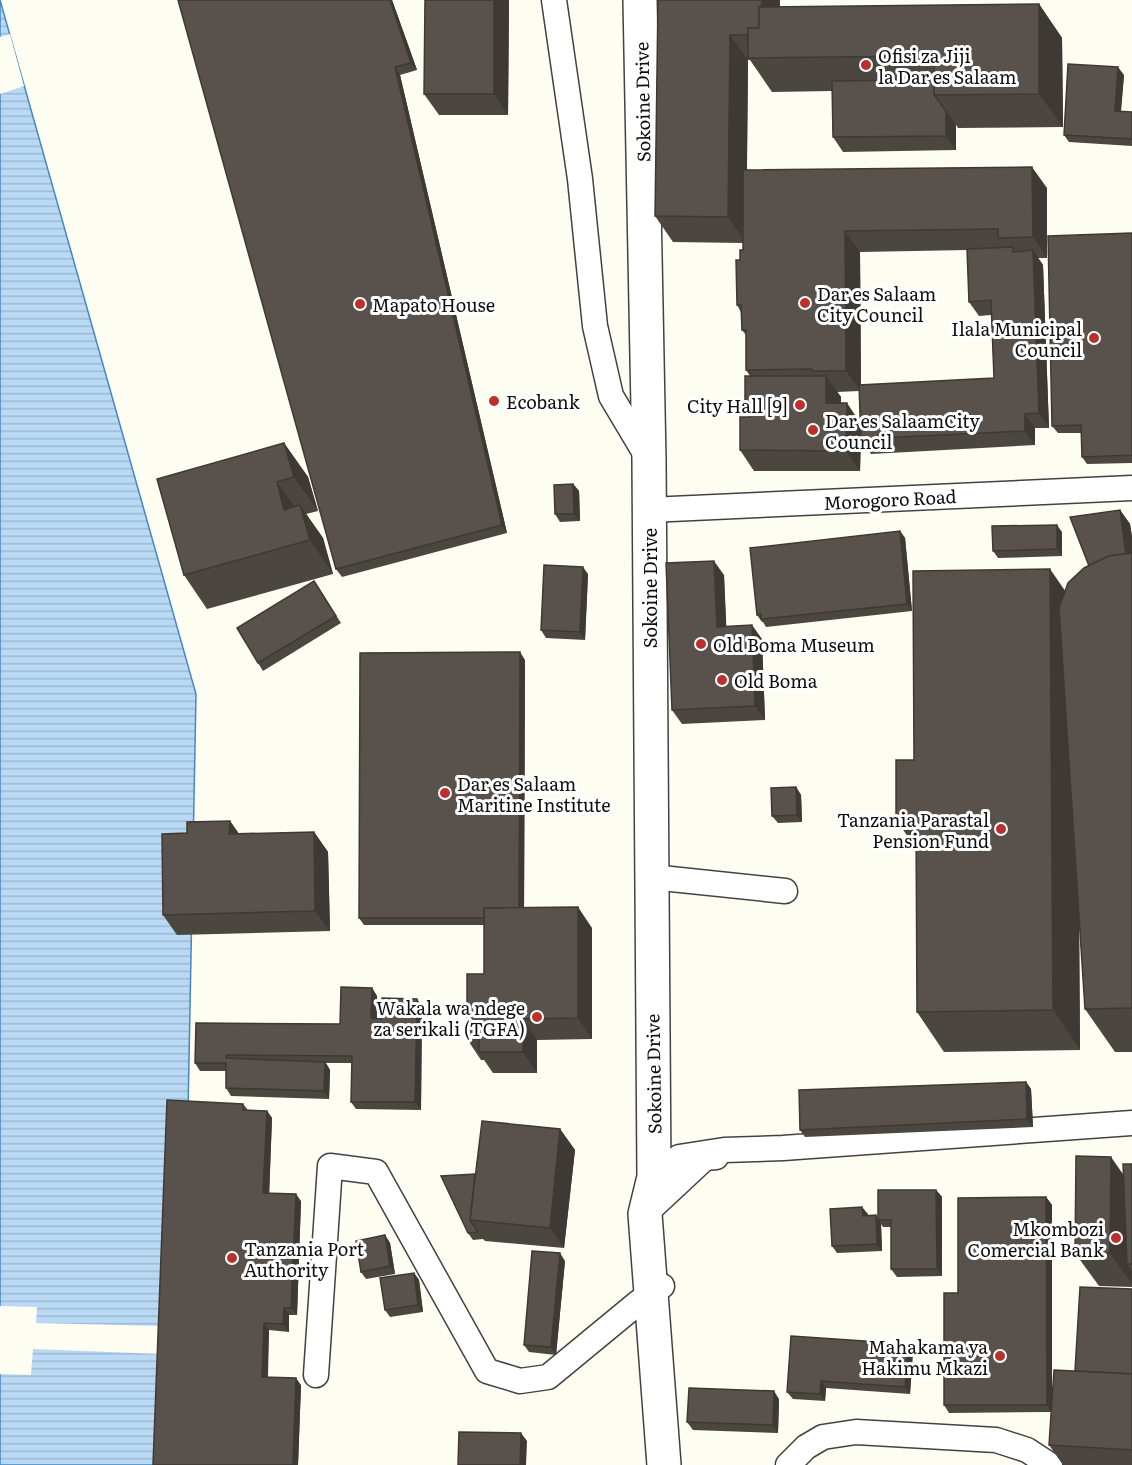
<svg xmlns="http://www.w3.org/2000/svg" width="1132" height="1465" font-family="Literata,serif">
<defs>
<pattern id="water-rules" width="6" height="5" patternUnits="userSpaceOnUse" patternTransform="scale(1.5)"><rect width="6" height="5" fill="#b9d9f4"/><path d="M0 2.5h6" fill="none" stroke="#9eb9d0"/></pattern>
</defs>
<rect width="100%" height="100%" fill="#fefdf2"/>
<polygon fill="url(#water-rules)" stroke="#4288c8" stroke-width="1.5" points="0,0 196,694 188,1112 174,1465 0,1465"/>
<g fill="#fefdf2">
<polygon points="10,34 24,86 0,94 0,37"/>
<polygon points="0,1306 37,1307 36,1323 163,1326 162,1354 33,1349 31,1375 0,1374"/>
</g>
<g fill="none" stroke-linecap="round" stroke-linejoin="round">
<g stroke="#424242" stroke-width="27">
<g id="service">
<polyline points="554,0 580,179 595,326 611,396 648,458"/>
<polyline points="649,510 1132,488"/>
<polyline points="652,877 785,891"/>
<polyline points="651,1189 654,1177 679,1157 724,1150 783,1148 1132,1123"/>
<polyline points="645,1214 705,1158 716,1157"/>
<polyline points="316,1375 330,1166 376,1172 487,1371 520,1381 548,1377 639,1302 662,1286"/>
<polyline points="788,1465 806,1447 823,1437 856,1432 996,1440 1027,1450 1050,1465"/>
</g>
</g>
<g stroke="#424242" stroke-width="36">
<polyline id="tertiary" points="640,0 649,460 654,1177 645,1214 664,1465"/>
</g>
<use href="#service" stroke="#fff" stroke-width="24"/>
<use href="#tertiary" stroke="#fff" stroke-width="33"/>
</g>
<g fill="#4c4641" fill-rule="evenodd">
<polygon points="392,0 417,70 400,75 507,533 342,577 336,569"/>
<polygon points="509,0 508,115 439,115 424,94"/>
<path d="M 658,0 L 780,7 L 1039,4 L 1062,38 L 1063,127 L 958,128 L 956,125 L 956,150 L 843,152 L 833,137 L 832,91 L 772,92 L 750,60 L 748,60 L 747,170 L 1047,188 L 1047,258 L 1038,258 L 1043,265 L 1049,428 L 1035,428 L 1035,445 L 871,454 L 861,439 L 860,471 L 754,471 L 740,450 L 750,417 L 750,408 L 745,402 L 750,376 L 746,370 L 746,335 L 742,330 L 741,312 L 737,305 L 740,260 L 743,250 L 743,243 L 673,242 L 655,216 ZM 967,250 L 969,302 L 979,316 L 991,315 L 994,378 L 861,385 L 860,252 ZM 859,391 L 860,422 L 841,403 L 841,397 L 837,392 Z"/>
<polygon points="1124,75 1121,112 1132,112 1132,146 1069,142 1064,135"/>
<polygon points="1132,233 1132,463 1087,464 1082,457 1081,433 1058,433 1052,426"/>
<polygon points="284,443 308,477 318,511 306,514 323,538 333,574 207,609 184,575"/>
<polygon points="573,484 579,491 580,521 560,522 555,514"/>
<polygon points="1120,510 1130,524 1132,537 1132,1052 1115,1052 1085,1009 1079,919 1080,1050 944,1052 917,1012 916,848 896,820 1065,591 1089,566"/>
<polygon points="900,531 905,538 912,611 766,627 763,622 762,622 757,615"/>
<polygon points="1062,532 1062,556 998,558 993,551"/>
<polygon points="588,574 585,640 546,638 541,630"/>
<polygon points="724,575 726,626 762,639 765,720 682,724 672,710"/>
<polygon points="314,581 341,623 263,671 258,663"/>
<polygon points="525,660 524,908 592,928 592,1039 537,1040 537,1073 493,1073 484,1060 481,1060 467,1039 484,974 484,925 364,925 359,918"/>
<polygon points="796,787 801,795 802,822 778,823 772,816"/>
<polygon points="230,821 239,834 314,832 328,852 330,931 177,935 163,915 187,833"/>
<polygon points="372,988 377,996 377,1018 381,1019 422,1006 421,1110 356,1109 351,1102 352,1063 326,1063 330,1070 329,1099 231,1096 226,1088 226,1071 200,1071 195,1063 340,1024"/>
<polygon points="1026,1082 1031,1089 1033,1127 805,1137 800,1130"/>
<polygon points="243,1104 248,1110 267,1111 272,1118 269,1193 301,1201 297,1315 289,1315 289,1332 269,1330 268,1377 301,1385 298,1465 153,1465"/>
<polygon points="560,1129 575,1150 564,1248 485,1241 483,1239 473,1240 468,1233 475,1174"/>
<polygon points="1132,1164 1132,1287 1099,1286 1075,1253 1124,1175"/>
<polygon points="936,1190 942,1197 942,1276 897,1277 891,1269 891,1227 883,1227 881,1224 882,1251 837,1253 832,1246 862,1207 868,1216 878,1218"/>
<polygon points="1046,1197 1052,1205 1052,1404 1132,1289 1132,1465 1063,1465 1049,1445 1051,1412 949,1413 944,1405 958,1293"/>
<polygon points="385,1235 390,1243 395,1274 366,1279 361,1272"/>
<polygon points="565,1261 556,1355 529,1352 524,1345"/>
<polygon points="414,1273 419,1280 423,1312 390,1317 385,1310"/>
<polygon points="913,1351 910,1394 826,1388 825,1401 793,1399 787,1392"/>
<polygon points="779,1399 778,1433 693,1430 687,1422"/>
</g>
<g fill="#3e3935">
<polygon points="390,0 392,0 417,70 411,63"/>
<polygon points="494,0 509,0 508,115 494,94"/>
<polygon points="762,0 780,0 779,58 761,35"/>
<polygon points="1039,4 1062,38 1063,127 1039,94"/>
<polygon points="730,35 748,60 746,243 728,217"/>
<polygon points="395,67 400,75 507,533 502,525"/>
<polygon points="1118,67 1124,75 1120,119 1115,111"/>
<polygon points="946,111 956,125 956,150 946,136"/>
<polygon points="1032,167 1047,188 1047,258 1033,237"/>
<polygon points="845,231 860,252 861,391 846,371"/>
<polygon points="1033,250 1043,265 1049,428 1039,413"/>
<polygon points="826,376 841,397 840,423 826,403"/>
<polygon points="847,403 861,424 860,471 846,451"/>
<polygon points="1025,414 1035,428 1035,445 1025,431"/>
<polygon points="284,443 308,477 318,511 294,477"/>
<polygon points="277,482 301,515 284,510"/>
<polygon points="573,484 579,491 580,521 574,514"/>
<polygon points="300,505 323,538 333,574 310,540"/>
<polygon points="1120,510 1130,524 1132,537 1132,566 1127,559"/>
<polygon points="1057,525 1062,532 1062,556 1057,549"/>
<polygon points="900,531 905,538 912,611 907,604"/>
<polygon points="714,561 724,575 727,641 717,627"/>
<polygon points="583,567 588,574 585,640 580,632"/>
<polygon points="1050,569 1077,608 1080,1050 1053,1010"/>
<polygon points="752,625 762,639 765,720 755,706"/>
<polygon points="520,652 525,660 524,925 519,917"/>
<polygon points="796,787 801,795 802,822 797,815"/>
<polygon points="230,821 244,841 229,834"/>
<polygon points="314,832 328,852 330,931 315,911"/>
<polygon points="578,907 592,928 592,1039 578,1018"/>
<polygon points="372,988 377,996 376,1026 371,1018"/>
<polygon points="417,999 422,1006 421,1110 415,1102"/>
<polygon points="523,1019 537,1040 537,1073 523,1052"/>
<polygon points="325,1062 330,1070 329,1099 324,1091"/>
<polygon points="1026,1082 1031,1089 1033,1127 1027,1119"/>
<polygon points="267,1111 272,1118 269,1200 263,1193"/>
<polygon points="560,1129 575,1150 564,1248 550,1228"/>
<polygon points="1111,1157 1132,1187 1127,1264 1132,1271 1132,1284 1110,1253"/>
<polygon points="936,1190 942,1197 942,1276 937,1269"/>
<polygon points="296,1194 301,1201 297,1315 291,1308"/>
<polygon points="1046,1197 1052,1205 1052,1412 1047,1405"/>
<polygon points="862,1207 868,1214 868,1223 863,1216"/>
<polygon points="876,1215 881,1224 882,1251 877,1244"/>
<polygon points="385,1235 390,1243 395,1274 390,1266"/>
<polygon points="560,1253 565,1261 556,1355 551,1347"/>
<polygon points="414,1273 419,1280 423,1312 418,1305"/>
<polygon points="284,1308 289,1315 289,1332 283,1324"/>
<polygon points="264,1323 269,1330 267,1384 262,1377"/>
<polygon points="908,1344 913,1351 910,1394 905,1387"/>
<polygon points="296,1378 301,1385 298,1465 293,1465"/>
<polygon points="821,1381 826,1388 825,1401 820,1394"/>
<polygon points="774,1391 779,1399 778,1433 773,1425"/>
<polygon points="521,1433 527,1441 526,1465 520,1465"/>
</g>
<g fill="#58514c" stroke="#3e3935" stroke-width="1.5">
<polygon points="178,0 390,0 411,63 395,67 502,525 336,569"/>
<polygon points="425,0 494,0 494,94 424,94"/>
<polygon points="658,0 762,0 761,7 759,7 759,28 748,28 748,35 730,35 728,217 655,216"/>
<polygon points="1039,4 1039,94 934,95 934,56 748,58 748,28 759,28 759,7"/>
<polygon points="1068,64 1118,67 1115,111 1132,112 1132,139 1064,135"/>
<polygon points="934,80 934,95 946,111 946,136 833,137 832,81"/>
<polygon points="1032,167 1033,237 998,238 998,229 845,231 846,371 813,371 812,369 746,370 746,330 742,330 741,305 737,305 736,260 740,260 740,250 743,250 743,170"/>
<polygon points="1132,233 1132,455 1082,457 1081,425 1052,426 1048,236"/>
<polygon points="1013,247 1013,252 1033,250 1039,413 1025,414 1025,431 861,439 859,385 994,378 991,300 969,302 967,249"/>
<polygon points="745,376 826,376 826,403 847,403 846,451 740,450 740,417 750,417 750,402 745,402"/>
<polygon points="284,443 294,477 277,482 284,510 300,505 310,540 184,575 157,479"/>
<polygon points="573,484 574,514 555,514 554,485"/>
<polygon points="1120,510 1126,554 1109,556 1089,566 1070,517"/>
<polygon points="1057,525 1057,549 993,551 992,526"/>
<polygon points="900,531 907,604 761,619 761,614 757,615 750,548"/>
<polygon points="1132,553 1132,1008 1085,1009 1059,608 1068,583 1084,568 1109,556"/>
<polygon points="714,561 717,627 752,625 755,706 672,710 666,563"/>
<polygon points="544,565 583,567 580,632 541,630"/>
<polygon points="1050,569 1053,1010 917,1012 916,820 896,820 896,760 914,760 913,571"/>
<polygon points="314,581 336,616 258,663 237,628"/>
<polygon points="520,652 519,908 484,908 484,918 359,918 360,653"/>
<polygon points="796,787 797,815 772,816 771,788"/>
<polygon points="230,821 229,834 314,832 315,911 163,915 162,834 187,833 187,822"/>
<polygon points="578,907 578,1018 523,1019 523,1052 479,1052 479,1039 467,1039 467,974 484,974 484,908"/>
<polygon points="341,987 372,988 371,1018 381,1019 382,998 417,999 415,1102 351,1102 352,1056 226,1055 226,1058 325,1062 324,1091 226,1088 226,1063 195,1063 196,1023 340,1024"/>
<polygon points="1026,1082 1027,1119 800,1130 799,1090"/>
<polygon points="167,1100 243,1104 243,1110 267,1111 263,1193 296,1194 291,1308 284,1308 283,1324 264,1323 262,1377 296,1378 293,1465 153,1465"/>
<polygon points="482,1121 560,1129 550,1228 470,1220"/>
<polygon points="1076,1156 1111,1157 1110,1253 1075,1253"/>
<polygon points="1123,1164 1132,1164 1132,1264 1127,1264"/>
<polygon points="475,1174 470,1220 478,1232 468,1233 441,1176"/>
<polygon points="878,1190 936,1190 937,1269 891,1269 891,1220 878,1220"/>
<polygon points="1046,1197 1047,1405 944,1405 944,1293 958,1293 958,1198"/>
<polygon points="862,1207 863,1216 876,1215 877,1244 832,1246 830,1209"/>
<polygon points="385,1235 390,1266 361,1272 356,1241"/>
<polygon points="532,1251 560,1253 551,1347 524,1345"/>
<polygon points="414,1273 418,1305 385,1310 380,1278"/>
<polygon points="1080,1287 1132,1289 1132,1374 1075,1371"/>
<polygon points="791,1336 908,1344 905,1387 821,1381 820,1394 787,1392"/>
<polygon points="1054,1370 1132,1374 1132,1450 1049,1445"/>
<polygon points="689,1388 774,1391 773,1425 687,1422"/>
<polygon points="459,1432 521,1433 520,1465 458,1465"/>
</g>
<g fill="#ba302c" stroke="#fff" stroke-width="2">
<circle cx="866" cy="65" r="6"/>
<circle cx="805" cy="303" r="6"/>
<circle cx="360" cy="304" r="6"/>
<circle cx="1094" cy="338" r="6"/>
<circle cx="494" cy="401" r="6"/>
<circle cx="800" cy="405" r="6"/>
<circle cx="813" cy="430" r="6"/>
<circle cx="701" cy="644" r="6"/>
<circle cx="722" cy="680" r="6"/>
<circle cx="445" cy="793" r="6"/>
<circle cx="1001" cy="829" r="6"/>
<circle cx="537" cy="1017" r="6"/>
<circle cx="1116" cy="1238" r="6"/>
<circle cx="232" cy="1258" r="6"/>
<circle cx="1000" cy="1356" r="6"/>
</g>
<g text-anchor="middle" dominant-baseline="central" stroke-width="6" stroke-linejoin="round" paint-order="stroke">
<g font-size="18" fill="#0f0f0f" stroke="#fff" text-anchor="start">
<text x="878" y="55">Ofisi za Jiji<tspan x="878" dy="21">la Dar es Salaam</tspan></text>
<text x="817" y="293">Dar es Salaam<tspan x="817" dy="21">City Council</tspan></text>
<text x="372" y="304">Mapato House</text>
<text x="1082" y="328" text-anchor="end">Ilala Municipal<tspan x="1082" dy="21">Council</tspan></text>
<text x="506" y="401">Ecobank</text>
<text x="788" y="405" text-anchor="end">City Hall [9]</text>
<text x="825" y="420">Dar es SalaamCity<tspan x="825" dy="21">Council</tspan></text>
<text x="713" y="644">Old Boma Museum</text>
<text x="734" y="680">Old Boma</text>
<text x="457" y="783">Dar es Salaam<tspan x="457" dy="21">Maritine Institute</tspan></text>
<text x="989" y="819" text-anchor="end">Tanzania Parastal<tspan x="989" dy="21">Pension Fund</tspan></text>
<text x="525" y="1007" text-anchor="end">Wakala wa ndege<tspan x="525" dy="21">za serikali (TGFA)</tspan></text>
<text x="1104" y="1228" text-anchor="end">Mkombozi<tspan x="1104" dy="21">Comercial Bank</tspan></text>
<text x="244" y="1248">Tanzania Port<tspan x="244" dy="21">Authority</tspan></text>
<text x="988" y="1346" text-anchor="end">Mahakama ya<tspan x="988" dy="21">Hakimu Mkazi</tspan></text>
</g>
<g font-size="18" fill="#0f0f0f" stroke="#fff">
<text transform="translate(642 102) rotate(-91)">Sokoine Drive</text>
<text transform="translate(890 499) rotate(-3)">Morogoro Road</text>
<text transform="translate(649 588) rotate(-90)">Sokoine Drive</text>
<text transform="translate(653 1074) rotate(-91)">Sokoine Drive</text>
</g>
</g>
</svg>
